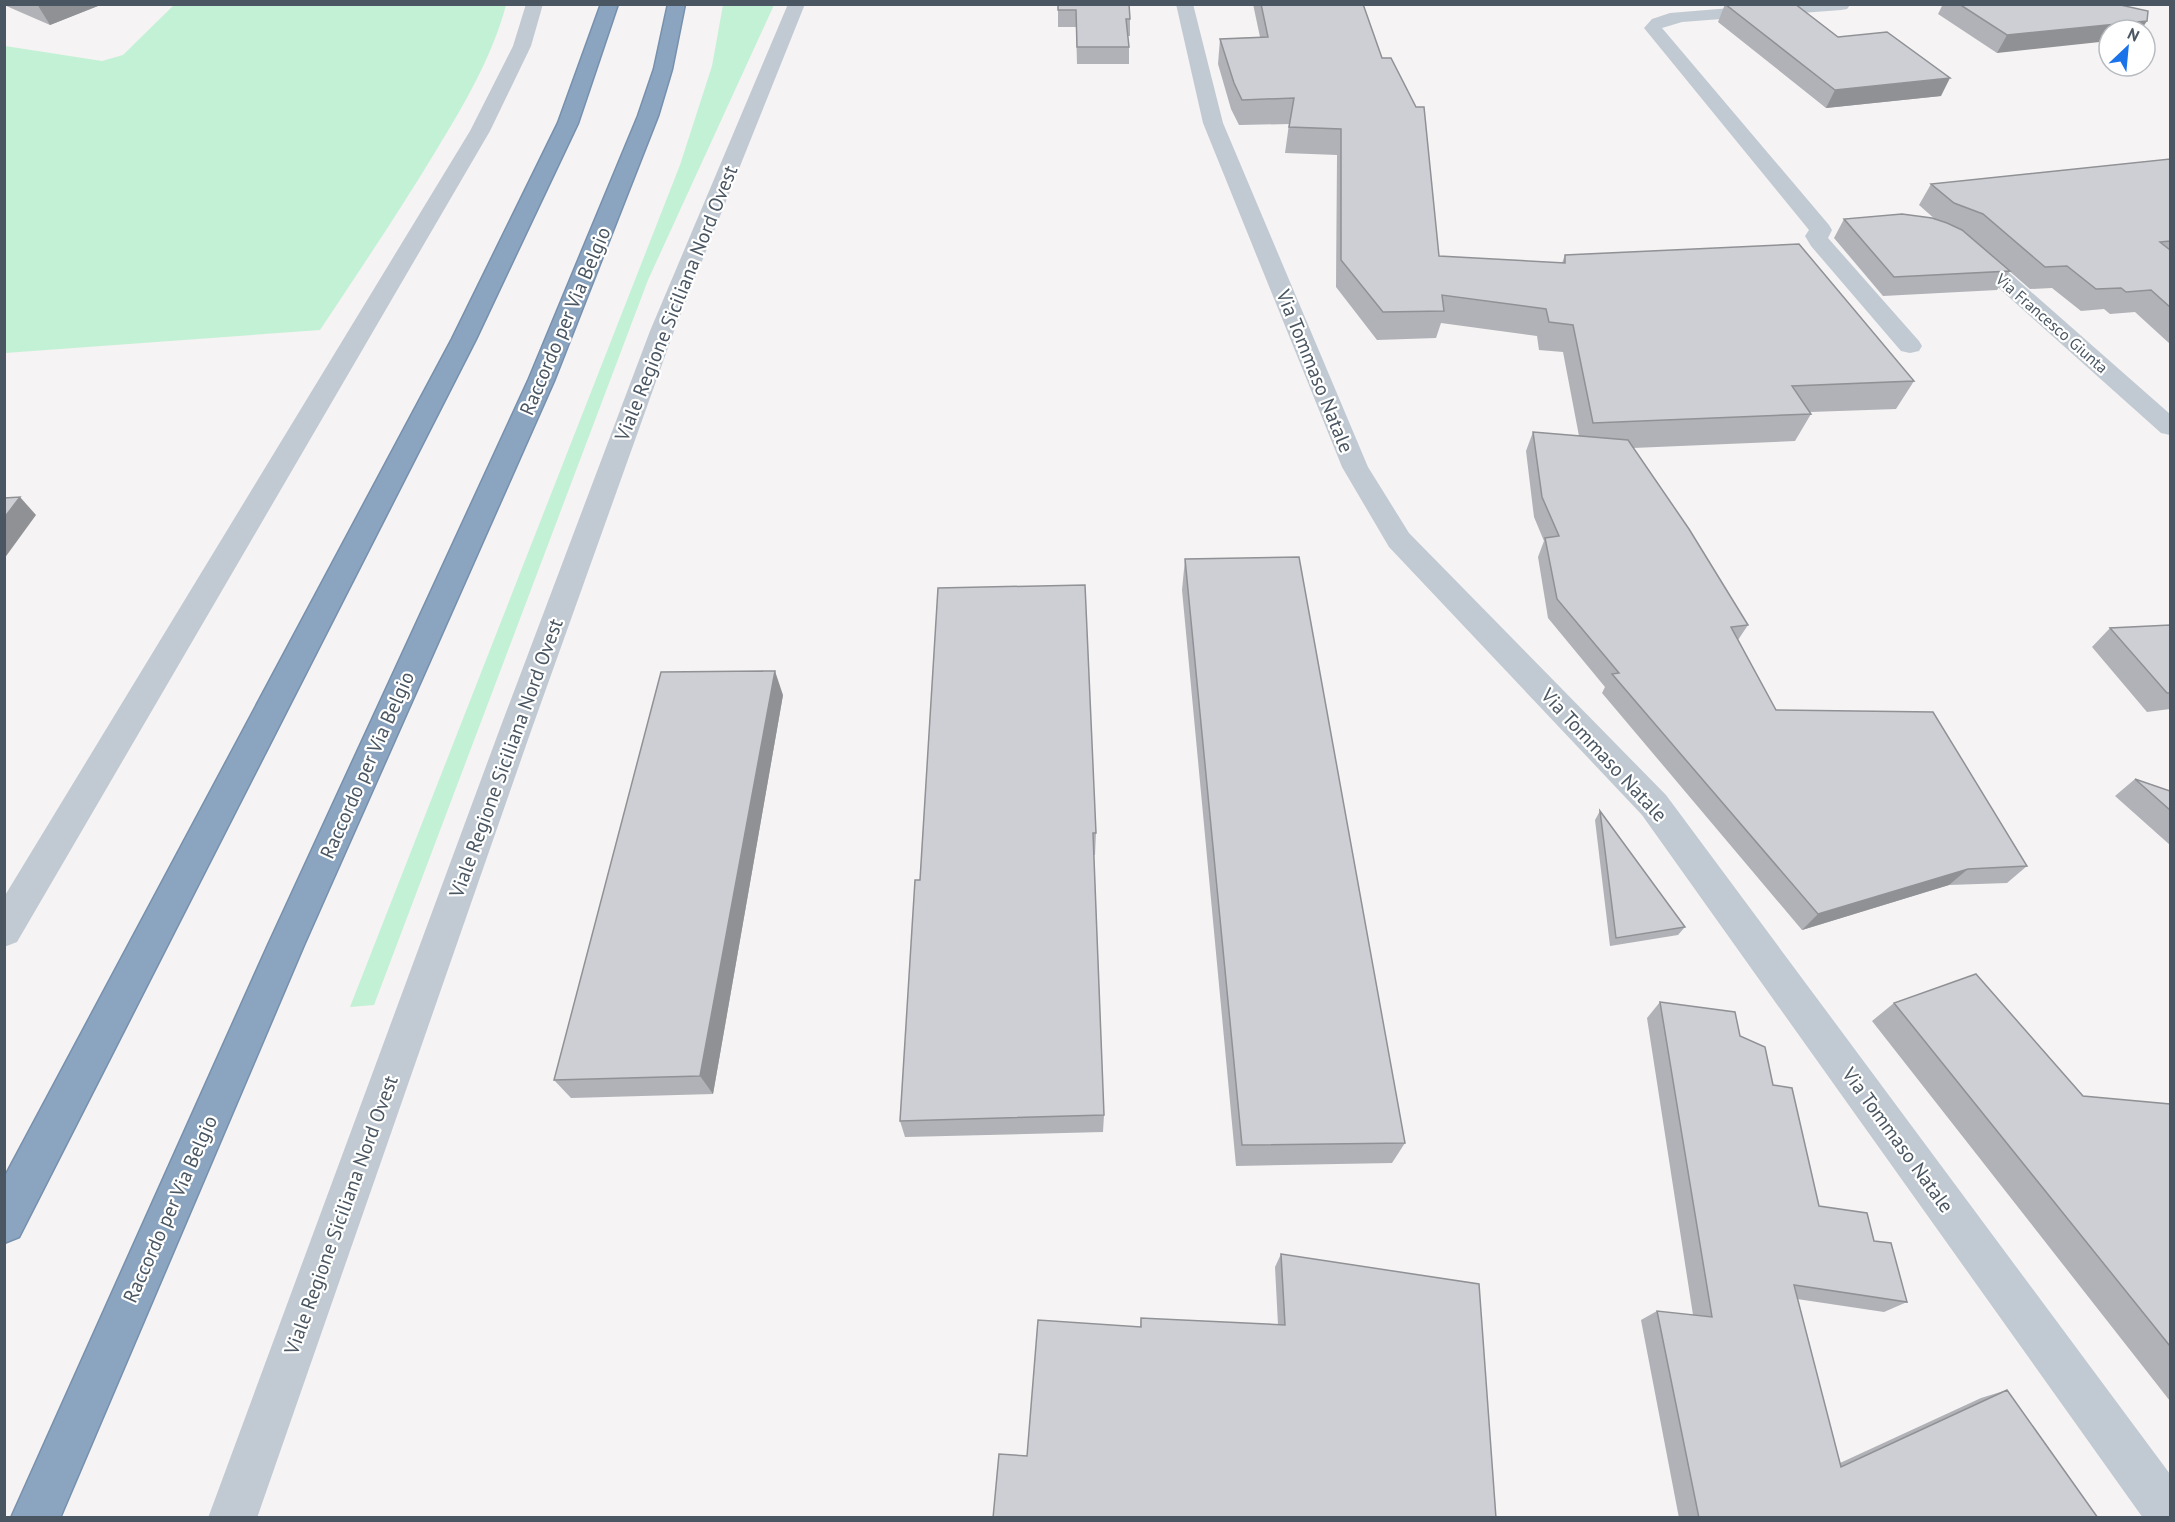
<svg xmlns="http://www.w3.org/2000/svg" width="2175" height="1522" font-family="'PT Sans',sans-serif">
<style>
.green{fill:#c3f1d5}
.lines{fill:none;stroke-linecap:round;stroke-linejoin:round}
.highway-casing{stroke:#7690ad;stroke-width:3}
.minor{fill:#c1cad2;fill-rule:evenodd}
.highway{fill:#8ba5c1;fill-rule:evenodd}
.wall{fill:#b0b2b7}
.shaded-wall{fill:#909195}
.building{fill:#cdcfd5;stroke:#909195;stroke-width:1.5}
.labels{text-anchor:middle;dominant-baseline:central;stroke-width:4.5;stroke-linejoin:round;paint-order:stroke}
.far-street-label{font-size:16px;fill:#4a5661;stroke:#fff}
.street-label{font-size:20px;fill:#4a5661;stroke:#fff}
</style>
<rect width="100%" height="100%" fill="#f5f3f3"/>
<path class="green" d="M 175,4 L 506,5 C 492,57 465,103 437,149 C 400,210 360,270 320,330 L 5,353 L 5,46 L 102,61 L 123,55 Z
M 723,5 L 774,5 L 648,280 L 374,1005 L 350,1007 L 680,165 L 712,66 Z"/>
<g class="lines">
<defs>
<path id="highway" d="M 601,4 L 618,4 L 578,123 L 476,339 L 19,1237 L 4,1243 L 4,1178 L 452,339 L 558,123 Z
M 668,4 L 685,4 L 672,69 L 658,116 L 554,381 L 304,945 L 60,1518 L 11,1518 L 268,945 L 528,381 L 638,116 L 654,69 Z"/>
</defs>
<use href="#highway" class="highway-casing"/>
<path class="minor" d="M 526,4 L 543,4 L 531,46 L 490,131 L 17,942 L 4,947 L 4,897 L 470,131 L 513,46 Z
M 788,4 L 805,4 L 674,331 L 531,731 L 257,1518 L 208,1518 L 499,731 L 650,331 Z
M 1176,4 L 1193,4 L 1223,123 L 1368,467 L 1409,533 L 1666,795 L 2170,1474 L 2170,1518 L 2143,1518 L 1642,815 L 1389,547 L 1342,467 L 1203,123 Z
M 1779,4 L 1850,5 L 1847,9 L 1841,10 L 1682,22 L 1662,28 L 1829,225 L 1832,230 L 1828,238 L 1919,341 L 1922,346 L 1919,351 L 1910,353 L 1901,351 L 1811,246 L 1805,236 L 1809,230 L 1644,28 L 1652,19 L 1670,13 Z
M 1971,244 L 1979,246 L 2170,414 L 2170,435 L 2161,433 L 1963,256 L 1960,251 L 1963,246 Z"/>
<use href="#highway" class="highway"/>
</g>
<path class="wall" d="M 4,4 L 103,4 L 50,25 L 4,5 Z
M 848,4 L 914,4 L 914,5 L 848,6 Z
M 1058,4 L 1130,19 L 1130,36 L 1128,36 L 1129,47 L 1129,64 L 1077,64 L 1076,27 L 1058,27 Z
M 1253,4 L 1363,4 L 1439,256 L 1562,263 L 1565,255 L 1914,381 L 1896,409 L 1810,412 L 1811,414 L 1795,441 L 1633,448 L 1748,625 L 1738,640 L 1776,710 L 2027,866 L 2007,883 L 1949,885 L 1802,930 L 1602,693 L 1605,687 L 1548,618 L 1538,557 L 1544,541 L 1534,517 L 1526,451 L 1533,432 L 1579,436 L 1563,352 L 1539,350 L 1537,336 L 1441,323 L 1436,338 L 1377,340 L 1336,287 L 1337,155 L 1285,153 L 1289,124 L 1239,125 L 1231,109 L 1218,64 L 1220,39 L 1260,37 Z
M 1725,4 L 1838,37 L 1941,96 L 1826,108 L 1718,22 Z
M 1943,4 L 2116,4 L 1997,53 L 1938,14 Z
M 2170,159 L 2170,344 L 2135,312 L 2110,314 L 2104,309 L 2081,311 L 2052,288 L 2030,289 L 1968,235 L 2010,271 L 1997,290 L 1883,296 L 1834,238 L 1844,219 L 1936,220 L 1919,205 L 1931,184 Z
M 1185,559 L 1405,1143 L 1392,1163 L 1236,1166 L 1182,590 Z
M 938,588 L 1096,833 L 1095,855 L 1094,855 L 1104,1115 L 1103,1132 L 905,1137 L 900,1121 L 920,880 Z
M 2170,625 L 2170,709 L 2147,712 L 2092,647 L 2110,628 Z
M 783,695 L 713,1094 L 571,1098 L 554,1080 Z
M 2135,779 L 2170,791 L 2170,845 L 2115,796 Z
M 1600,811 L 1685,927 L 1678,935 L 1610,946 L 1595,820 Z
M 1660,1002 L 1740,1036 L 1773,1085 L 1819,1206 L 1874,1241 L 1907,1302 L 1884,1312 L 1797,1299 L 1840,1463 L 1981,1398 L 2007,1390 L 2098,1518 L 1679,1518 L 1641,1320 L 1657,1311 L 1693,1315 L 1647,1018 Z
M 1894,1003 L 2083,1096 L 2170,1104 L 2170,1401 L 1872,1021 Z
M 1281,1254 L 1479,1284 L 1027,1456 L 1140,1327 L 1141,1318 L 1278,1325 L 1275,1267 Z"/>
<path class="shaded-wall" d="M 37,4 L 103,4 L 50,25 Z
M 2147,21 L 2141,30 L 2109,30 L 2109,41 L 1997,53 L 2007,35 Z
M 1950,78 L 1941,96 L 1826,108 L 1835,90 Z
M 20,497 L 36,515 L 4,559 L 4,518 Z
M 775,671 L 783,695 L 713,1094 L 700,1076 Z
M 1968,869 L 1949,885 L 1802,930 L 1818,914 Z"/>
<path class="building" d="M 1058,4 L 1129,4 L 1130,19 L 1126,19 L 1129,47 L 1077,47 L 1076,10 L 1058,10 Z
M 1261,4 L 1363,4 L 1382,58 L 1391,58 L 1416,107 L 1424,107 L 1439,256 L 1565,263 L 1565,255 L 1799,244 L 1914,381 L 1792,386 L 1811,414 L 1593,423 L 1573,325 L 1549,322 L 1546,309 L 1442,295 L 1444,311 L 1383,312 L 1341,260 L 1341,129 L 1289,127 L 1294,98 L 1242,100 L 1234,83 L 1220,39 L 1268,37 Z
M 1725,4 L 1795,4 L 1838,37 L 1887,32 L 1950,78 L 1835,90 Z
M 1959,4 L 2116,4 L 2148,11 L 2147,21 L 2007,35 Z
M 2170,159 L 2170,241 L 2160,242 L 2170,250 L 2170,307 L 2151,290 L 2126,292 L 2121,288 L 2096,289 L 2067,266 L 2045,267 L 1983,214 L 1954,203 L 1931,184 Z
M 1902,214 L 1932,218 L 1947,223 L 1962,230 L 2010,271 L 1894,277 L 1844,219 Z
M 1533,432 L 1628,440 L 1689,529 L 1748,625 L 1731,627 L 1776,710 L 1933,712 L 2027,866 L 1968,869 L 1818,914 L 1612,674 L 1619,673 L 1557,599 L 1545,538 L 1559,536 L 1542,497 Z
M 20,497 L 4,518 L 4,498 Z
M 1299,557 L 1405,1143 L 1242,1145 L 1185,559 Z
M 1085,585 L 1096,833 L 1093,833 L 1104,1115 L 900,1121 L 915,880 L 920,880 L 938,588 Z
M 2170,625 L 2170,693 L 2167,693 L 2110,628 Z
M 775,671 L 700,1076 L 554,1080 L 661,672 Z
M 2135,779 L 2170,791 L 2170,810 Z
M 1600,811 L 1685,927 L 1616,938 Z
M 1976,974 L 2083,1096 L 2170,1104 L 2170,1346 L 1894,1003 Z
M 1660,1002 L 1735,1012 L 1740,1036 L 1765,1047 L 1773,1085 L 1792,1088 L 1819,1206 L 1867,1213 L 1874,1241 L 1891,1243 L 1907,1302 L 1794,1285 L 1841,1467 L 2007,1390 L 2098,1518 L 1699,1518 L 1657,1311 L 1712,1317 Z
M 1281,1254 L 1479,1284 L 1496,1518 L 993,1518 L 999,1454 L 1027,1456 L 1038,1320 L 1141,1327 L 1141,1318 L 1285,1325 Z"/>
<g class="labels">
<g class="far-street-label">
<text transform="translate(2052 323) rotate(41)">Via Francesco Giunta</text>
</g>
<g class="street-label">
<text transform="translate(676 303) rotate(-68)">Viale Regione Siciliana Nord Ovest</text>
<text transform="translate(565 321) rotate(-67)">Raccordo per Via Belgio</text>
<text transform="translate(1315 371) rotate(68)">Via Tommaso Natale</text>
<text transform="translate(1604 755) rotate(47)">Via Tommaso Natale</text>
<text transform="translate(506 758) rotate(-70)">Viale Regione Siciliana Nord Ovest</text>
<text transform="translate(367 765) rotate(-66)">Raccordo per Via Belgio</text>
<text transform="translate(1898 1140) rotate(54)">Via Tommaso Natale</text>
<text transform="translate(170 1209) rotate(-66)">Raccordo per Via Belgio</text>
<text transform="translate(341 1215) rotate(-70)">Viale Regione Siciliana Nord Ovest</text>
</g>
</g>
<rect width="2175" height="1522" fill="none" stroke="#4a5661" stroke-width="12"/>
<g transform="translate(2127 48) rotate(26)"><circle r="28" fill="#ffffff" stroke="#b7bbc0" stroke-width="1.5"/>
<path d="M0-4.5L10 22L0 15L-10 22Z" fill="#1a73e8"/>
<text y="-9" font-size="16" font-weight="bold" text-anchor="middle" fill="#4a5661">N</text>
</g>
</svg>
